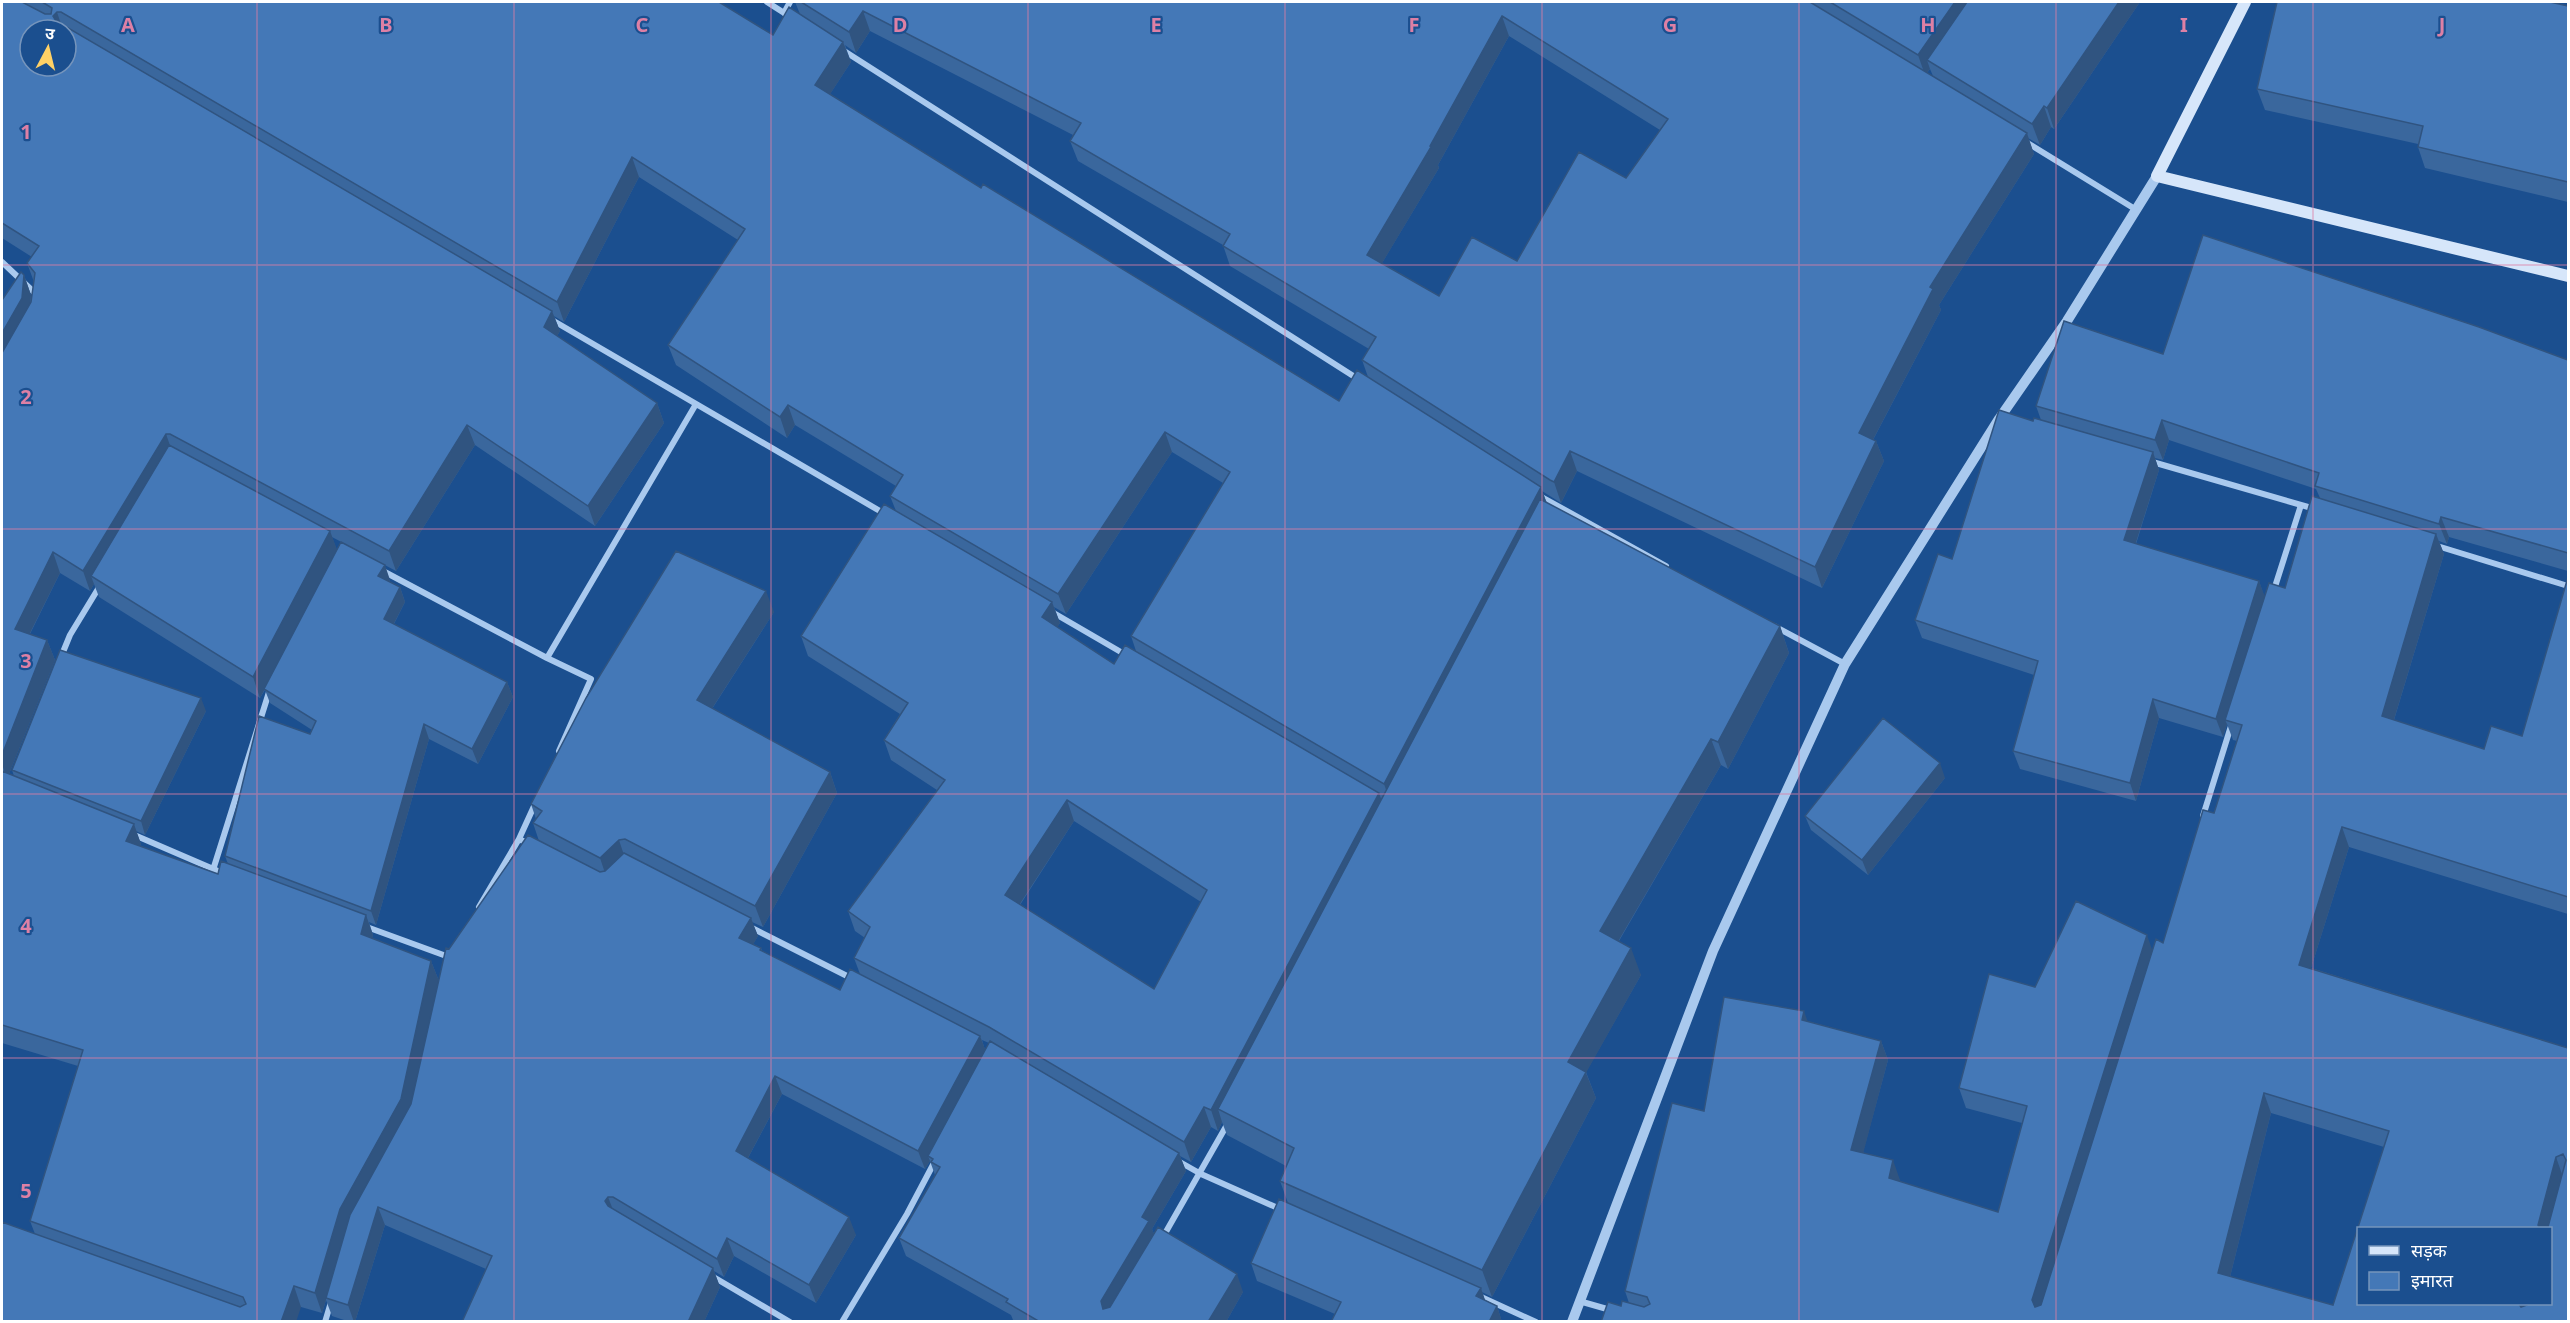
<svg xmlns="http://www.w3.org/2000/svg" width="2570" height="1323" font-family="'Noto Sans','Noto Sans Devanagari',sans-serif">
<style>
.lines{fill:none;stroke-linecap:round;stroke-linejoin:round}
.minor{stroke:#a9c9ee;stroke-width:6}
.tertiary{stroke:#a9c9ee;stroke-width:10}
.secondary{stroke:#d6e6fa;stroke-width:12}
.wall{fill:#3a679d;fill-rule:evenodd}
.shaded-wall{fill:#305480}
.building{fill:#4478b7;stroke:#305480;stroke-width:1.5;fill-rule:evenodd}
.grid{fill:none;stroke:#dd80a5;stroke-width:1.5;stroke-opacity:0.55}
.grid-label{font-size:20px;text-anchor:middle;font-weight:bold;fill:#dd80a5;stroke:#1b4f8f;stroke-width:4.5;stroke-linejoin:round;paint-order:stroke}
</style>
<rect width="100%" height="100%" fill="#1b4f8f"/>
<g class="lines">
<path class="minor" d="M 767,2 L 792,18
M 784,13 L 790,2
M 841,49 L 1358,379
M 2026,142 L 2135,209
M 2,262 L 37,295
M 552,320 L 885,514
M 2149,461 L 2315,509
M 1538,495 L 1666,566
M 2434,545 L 2568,586
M 381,570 L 547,658 L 696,404
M 2273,593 L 2301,505
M 1052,612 L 1126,655
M 1774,626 L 1845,664
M 61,657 L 70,635 L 101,584
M 547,658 L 591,679 L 559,751
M 2203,816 L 2231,726
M 132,834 L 225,874
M 519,839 L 535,804
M 213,870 L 270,689
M 479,907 L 519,839 L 529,844
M 364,926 L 449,957
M 750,927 L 853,979
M 1178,1161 L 1201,1174 L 1280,1209
M 1163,1237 L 1228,1123
M 710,1275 L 790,1322
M 1479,1296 L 1536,1322
M 1579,1301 L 1614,1311
M 325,1322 L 331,1302
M 842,1322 L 907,1214 L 935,1161"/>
<path class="tertiary" d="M 1572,1322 L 1713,951 L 1845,664 L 1999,419 L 2067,321 L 2157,176"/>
<path class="secondary" d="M 2245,2 L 2157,176 L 2568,276"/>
</g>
<path class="wall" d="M 2,2 L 719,2 L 773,35 L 800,14 L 795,2 L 2140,2 L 2054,129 L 2051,127 L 2040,145 L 2028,138 L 2034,154 L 1939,305 L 1941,310 L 1873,440 L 1876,441 L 1884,461 L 1822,588 L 1577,471 L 1561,503 L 1542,491 L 1547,503 L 1780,626 L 1789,653 L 1728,769 L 1721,765 L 1619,941 L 1641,975 L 1586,1072 L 1596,1098 L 1492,1297 L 1482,1292 L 1485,1300 L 1497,1306 L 1502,1322 L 1332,1322 L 1335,1314 L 1257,1281 L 1251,1263 L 1288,1203 L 1280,1181 L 1286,1166 L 1227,1135 L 1222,1122 L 1218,1131 L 1211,1127 L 1191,1162 L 1180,1156 L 1186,1171 L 1152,1229 L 1154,1234 L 1243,1292 L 1226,1322 L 1016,1322 L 1013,1320 L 1011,1315 L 906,1256 L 899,1238 L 935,1175 L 930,1161 L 925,1169 L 782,1094 L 748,1158 L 856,1235 L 816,1303 L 734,1256 L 724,1277 L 714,1271 L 720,1287 L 704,1322 L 462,1322 L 486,1269 L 385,1225 L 355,1322 L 350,1322 L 332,1316 L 326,1300 L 322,1313 L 301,1307 L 2,1322 L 35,1234 L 30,1221 L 78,1066 L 2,1043 L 2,300 L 24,275 L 31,295 L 31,304 L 34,282 L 27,263 L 32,257 L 2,238 ZM 870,31 L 1073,135 L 1070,141 L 1078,161 L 1223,245 L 1230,266 L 1369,349 L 1362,360 L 1368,377 L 1339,401 L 981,188 L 830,94 L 851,62 L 845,45 L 856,53 ZM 1509,36 L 1660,130 L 1626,178 L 1517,261 L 1439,296 L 1382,263 L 1439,168 L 1438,165 ZM 1930,69 L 1933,76 L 1927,73 ZM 639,177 L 738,240 L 668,345 L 676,365 L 787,438 L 795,425 L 896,486 L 890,496 L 896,511 L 801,636 L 808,656 L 900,714 L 884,740 L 891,760 L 937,790 L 848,911 L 855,931 L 865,938 L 854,958 L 860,974 L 840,990 L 762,951 L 761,948 L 753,944 L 758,936 L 752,922 L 763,927 L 837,793 L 830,772 L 712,709 L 774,612 L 531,804 L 536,819 L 533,823 L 539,841 L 449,949 L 439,981 L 431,961 L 372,938 L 373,935 L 369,922 L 376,925 L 429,739 L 478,764 L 513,697 L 507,682 L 394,624 L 405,602 L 400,587 L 389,582 L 390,580 L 337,551 L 332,537 L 396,571 L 475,445 L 595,526 L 664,423 L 657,403 L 557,336 L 560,331 L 554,316 L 564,322 ZM 1172,452 L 1223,483 L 1131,636 L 1136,651 L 1114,664 L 1057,627 L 1060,623 L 1054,607 L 1066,614 ZM 60,573 L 90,591 L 94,584 L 99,597 L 260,698 L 265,690 L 270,703 L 312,730 L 225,856 L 228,864 L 218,874 L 140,846 L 141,844 L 136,831 L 145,835 L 206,711 L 12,770 L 14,776 L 9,774 L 55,660 L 47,640 L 30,634 ZM 1074,821 L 1201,902 L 1154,989 L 1020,905 ZM 982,1040 L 989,1043 L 985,1050 Z
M 2568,6 L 2568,202 L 2425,168 L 2418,147 L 2418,144 L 2265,110 L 2257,89 Z
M 2163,354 L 2568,360 L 2568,571 L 2449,537 L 2447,544 L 2439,541 L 2444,554 L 2394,720 L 2484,749 L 2522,736 L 2568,577 L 2568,914 L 2349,847 L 2311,968 L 2568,1048 L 2568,1322 L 1601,1322 L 1621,1306 L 1629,1303 L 1625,1291 L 1704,1111 L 1807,1021 L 1881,1041 L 1888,1060 L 1863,1152 L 1900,1180 L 1900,1182 L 1998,1212 L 2022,1123 L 1966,1108 L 1959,1088 L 2035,987 L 2153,951 L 2163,943 L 2214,813 L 2237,741 L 2233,740 L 2227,724 L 2223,737 L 2159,718 L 2136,801 L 2020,769 L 2013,751 L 2034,675 L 1922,638 L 1915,620 L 1952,559 L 2033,421 L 2041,420 L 2036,406 ZM 2169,440 L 2316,489 L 2320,498 L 2285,588 L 2264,596 L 2259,581 L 2136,544 L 2159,470 L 2155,458 L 2163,460 ZM 2271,1113 L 2384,1147 L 2333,1305 L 2230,1277 ZM 2550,1228 L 2550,1304 L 2358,1304 Z
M 1945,778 L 1868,875 L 1811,830 L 1805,816 Z"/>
<path class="shaded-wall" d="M 1955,2 L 1976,2 L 1927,60 L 1930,69 L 1925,75 L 1918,55 Z
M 2119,2 L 2140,2 L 2054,129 L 2047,108 Z
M 863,11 L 870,31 L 856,53 L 849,32 Z
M 57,12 L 63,30 L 58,30 L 53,16 Z
M 1502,16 L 1509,36 L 1438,165 L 1439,168 L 1375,275 L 1367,255 L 1430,146 Z
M 843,42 L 851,62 L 823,105 L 815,85 Z
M 2044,106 L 2051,127 L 2040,145 L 2032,124 Z
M 2027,133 L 2034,154 L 1939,305 L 1941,310 L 1866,453 L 1859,433 L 1930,287 Z
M 632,157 L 639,177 L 564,322 L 557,302 Z
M 24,275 L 31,295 L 29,318 L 2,365 L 2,333 Z
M 552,311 L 560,331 L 551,347 L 544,327 Z
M 657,403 L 664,423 L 595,526 L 588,506 Z
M 788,405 L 795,425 L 787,438 L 780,417 Z
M 2162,420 L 2169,440 L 2163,460 L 2155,440 Z
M 467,425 L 475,445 L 396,571 L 389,551 Z
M 1165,432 L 1172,452 L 1066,614 L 1058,594 Z
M 166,434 L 173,454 L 91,576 L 94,584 L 90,591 L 83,571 Z
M 1876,441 L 1884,461 L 1822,588 L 1815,567 Z
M 1570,451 L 1577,471 L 1561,503 L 1554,482 Z
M 2153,452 L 2159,470 L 2131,558 L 2124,540 Z
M 1541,487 L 1548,507 L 1391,804 L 1384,784 Z
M 2441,517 L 2449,537 L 2447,544 L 2439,524 Z
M 330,531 L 338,552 L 260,698 L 253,677 Z
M 2436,534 L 2444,554 L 2389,736 L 2382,716 Z
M 53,552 L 60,573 L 22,649 L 15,629 Z
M 385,565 L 390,580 L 384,591 L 378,576 Z
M 2259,581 L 2266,600 L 2225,720 L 2227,724 L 2223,737 L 2216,719 Z
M 400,587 L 405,602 L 389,633 L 384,619 Z
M 766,591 L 774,612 L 704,721 L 697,700 Z
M 1052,602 L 1060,623 L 1050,638 L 1042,617 Z
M 1780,626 L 1789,653 L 1728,769 L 1718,742 Z
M 47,640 L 55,660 L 7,779 L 2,764 L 2,755 Z
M 507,682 L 513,697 L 478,764 L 472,749 Z
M 201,698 L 206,711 L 145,835 L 141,821 Z
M 2153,699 L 2159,718 L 2136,801 L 2130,783 Z
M 424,724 L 429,739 L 376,925 L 371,911 Z
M 1711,739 L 1721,765 L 1609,957 L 1600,931 Z
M 1940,763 L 1945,778 L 1868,875 L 1862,860 Z
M 830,772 L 837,793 L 763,927 L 755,906 Z
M 1379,793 L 1386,813 L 1218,1109 L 1222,1122 L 1218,1131 L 1211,1110 Z
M 1067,800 L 1074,821 L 1012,916 L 1005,895 Z
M 134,824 L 141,844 L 133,861 L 126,841 Z
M 2342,827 L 2349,847 L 2306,984 L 2299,965 Z
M 619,840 L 626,861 L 607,879 L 600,858 Z
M 366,915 L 373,935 L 368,954 L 361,934 Z
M 751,918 L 758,936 L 746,957 L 739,938 Z
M 2147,935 L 2154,955 L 2039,1320 L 2032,1300 Z
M 1631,948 L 1641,975 L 1586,1073 L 1596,1098 L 1492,1297 L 1482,1270 L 1568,1062 Z
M 431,961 L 439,981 L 408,1119 L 326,1298 L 326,1300 L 322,1313 L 315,1293 L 340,1209 Z
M 1804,1011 L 1811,1031 L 1802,1020 Z
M 980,1036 L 987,1054 L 928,1156 L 930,1161 L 925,1169 L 918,1151 Z
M 1881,1041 L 1888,1060 L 1859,1169 L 1851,1150 Z
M 775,1076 L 782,1094 L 742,1169 L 736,1151 Z
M 2264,1093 L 2271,1113 L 2226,1293 L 2218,1273 Z
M 1204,1107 L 1211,1127 L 1191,1162 L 1184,1142 Z
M 1179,1153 L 1186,1171 L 1152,1229 L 1156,1239 L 1107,1319 L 1101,1301 L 1142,1217 Z
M 2556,1157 L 2563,1177 L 2549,1228 L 2539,1228 L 2538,1225 Z
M 1893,1160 L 1900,1180 L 1896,1198 L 1889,1178 Z
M 608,1197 L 615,1215 L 612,1219 L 605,1201 Z
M 378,1207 L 385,1225 L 355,1322 L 354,1322 L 348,1305 Z
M 849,1217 L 856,1235 L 816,1303 L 809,1285 Z
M 727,1238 L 734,1256 L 724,1277 L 717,1259 Z
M 713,1268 L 720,1287 L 704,1322 L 688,1322 Z
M 1237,1274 L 1243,1292 L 1226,1322 L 1208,1322 Z
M 294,1286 L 301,1307 L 296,1322 L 281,1322 Z
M 1481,1288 L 1487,1306 L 1476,1296 Z
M 2519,1304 L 2530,1304 L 2525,1321 Z
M 1497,1306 L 1502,1322 L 1489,1322 Z"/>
<path class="building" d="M 2,2 L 22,2 L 45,14 L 51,14 L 52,8 L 42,2 L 719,2 L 773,35 L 789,7 L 843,42 L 815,85 L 981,188 L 983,184 L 1339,401 L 1357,370 L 1541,487 L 1384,784 L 1131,636 L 1230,472 L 1165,432 L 1058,594 L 890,496 L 903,475 L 788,405 L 780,417 L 668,345 L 745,229 L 632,157 L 557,302 L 61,12 L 57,12 L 53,16 L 56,21 L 552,311 L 544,327 L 657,403 L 588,506 L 467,425 L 389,551 L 170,434 L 166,434 L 83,571 L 53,552 L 15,629 L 47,640 L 2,755 L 2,353 L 31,302 L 35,273 L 27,263 L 39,246 L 2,223 ZM 30,30 L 66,30 L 66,66 L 30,66 Z
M 801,2 L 1810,2 L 2027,133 L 1930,287 L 1933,289 L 1859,433 L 1876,441 L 1815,567 L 1570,451 L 1554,482 L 1550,480 L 1362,360 L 1376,337 L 1223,246 L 1230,234 L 1070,141 L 1081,123 L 863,11 L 849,32 ZM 1502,16 L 1668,119 L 1626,178 L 1579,152 L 1517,261 L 1472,237 L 1439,296 L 1367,255 L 1431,147 L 1430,146 Z
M 1830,2 L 1955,2 L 1918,55 Z
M 1967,2 L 2119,2 L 2047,108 L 2044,106 L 2032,124 L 1927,60 Z
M 2277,2 L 2550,2 L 2568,6 L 2568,182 L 2418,147 L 2423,126 L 2257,89 Z
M 2203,235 L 2479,327 L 2568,360 L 2568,553 L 2441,517 L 2439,524 L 2315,486 L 2319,473 L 2162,420 L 2155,440 L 2036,406 L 2064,321 L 2163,354 Z
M 21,272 L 24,275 L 22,298 L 2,333 L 2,300 Z
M 1999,410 L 2033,421 L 2034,418 L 2153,452 L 2124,540 L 2259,581 L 2216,719 L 2153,699 L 2130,783 L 2013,751 L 2038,661 L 1915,620 L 1938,554 L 1952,559 Z
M 169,445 L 330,531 L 253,677 L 91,576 Z
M 2312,496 L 2436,534 L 2382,716 L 2484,749 L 2491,726 L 2522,736 L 2568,577 L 2568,897 L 2342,827 L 2299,965 L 2568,1048 L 2568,1322 L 1601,1322 L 1608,1302 L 1621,1306 L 1622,1301 L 1644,1307 L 1650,1304 L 1647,1297 L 1625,1291 L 1672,1103 L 1704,1111 L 1724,997 L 1804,1011 L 1802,1020 L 1881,1041 L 1851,1150 L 1893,1160 L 1889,1178 L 1998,1212 L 2027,1106 L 1959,1088 L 1989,974 L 2035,987 L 2076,901 L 2147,935 L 2032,1300 L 2035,1307 L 2041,1305 L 2156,939 L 2163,943 L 2203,810 L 2214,813 L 2242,725 L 2225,720 L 2269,583 L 2285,588 ZM 2264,1093 L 2389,1131 L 2333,1305 L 2218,1273 ZM 2563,1154 L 2566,1160 L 2548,1227 L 2546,1228 L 2550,1228 L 2550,1304 L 2527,1304 L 2527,1305 L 2521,1307 L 2519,1304 L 2358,1304 L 2358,1228 L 2540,1228 L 2538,1225 L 2556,1157 Z
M 1540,499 L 1780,626 L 1718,742 L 1711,739 L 1600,931 L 1631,948 L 1568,1062 L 1586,1072 L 1482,1270 L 1280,1181 L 1294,1148 L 1218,1109 Z
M 884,504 L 1052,602 L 1042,617 L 1114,664 L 1125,645 L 1379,793 L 1211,1110 L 1204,1107 L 1184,1142 L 989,1027 L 854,958 L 870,927 L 848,911 L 945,780 L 884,740 L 908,703 L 801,636 ZM 1067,800 L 1207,890 L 1154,989 L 1005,895 Z
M 341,542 L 385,565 L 378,576 L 400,587 L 384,619 L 507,682 L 472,749 L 424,724 L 371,911 L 225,856 L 259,716 L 310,734 L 316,721 L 264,689 Z
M 676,551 L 766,591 L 697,700 L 830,772 L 755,906 L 625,839 L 619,840 L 600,858 L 533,823 L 542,811 L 531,804 L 586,698 Z
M 60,650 L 201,698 L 141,821 L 12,770 Z
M 1883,718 L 1940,763 L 1862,860 L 1805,816 Z
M 2,771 L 134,824 L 126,841 L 218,874 L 221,861 L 366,915 L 361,934 L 431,961 L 401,1099 L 340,1209 L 315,1293 L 294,1286 L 281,1322 L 2,1322 L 2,1222 L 240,1307 L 246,1304 L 243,1297 L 30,1221 L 83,1050 L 2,1025 Z
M 528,835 L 600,872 L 605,871 L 624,853 L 751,918 L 739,938 L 761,948 L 760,950 L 840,990 L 850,969 L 980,1036 L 918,1151 L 775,1076 L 736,1151 L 849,1217 L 809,1285 L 727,1238 L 717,1259 L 613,1197 L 608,1197 L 605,1201 L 608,1206 L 713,1268 L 688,1322 L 462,1322 L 492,1256 L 378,1207 L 348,1305 L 326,1298 L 350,1215 L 411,1104 L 446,948 L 449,949 Z
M 990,1041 L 1179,1153 L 1142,1217 L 1149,1221 L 1101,1301 L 1103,1309 L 1110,1307 L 1158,1227 L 1237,1274 L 1208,1322 L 1040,1322 L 1006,1302 L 1008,1299 L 899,1238 L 940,1167 L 931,1162 L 933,1159 L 928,1156 Z
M 1279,1199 L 1481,1288 L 1476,1296 L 1497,1306 L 1489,1322 L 1331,1322 L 1341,1302 L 1251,1263 Z"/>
<path class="grid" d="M 257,2 L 257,1322M 514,2 L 514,1322M 771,2 L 771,1322M 1028,2 L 1028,1322M 1285,2 L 1285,1322M 1542,2 L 1542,1322M 1799,2 L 1799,1322M 2056,2 L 2056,1322M 2313,2 L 2313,1322M 2,265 L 2568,265M 2,529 L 2568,529M 2,794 L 2568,794M 2,1058 L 2568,1058"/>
<g class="grid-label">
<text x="128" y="32">A</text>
<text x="386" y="32">B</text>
<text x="642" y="32">C</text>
<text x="900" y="32">D</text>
<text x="1156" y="32">E</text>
<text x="1414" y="32">F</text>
<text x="1670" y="32">G</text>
<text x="1928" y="32">H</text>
<text x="2184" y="32">I</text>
<text x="2442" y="32">J</text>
<text x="26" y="139">1</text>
<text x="26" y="404">2</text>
<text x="26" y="668">3</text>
<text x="26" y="933">4</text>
<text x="26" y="1198">5</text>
</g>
<rect width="2570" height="1323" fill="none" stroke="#ffffff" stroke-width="6"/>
<rect x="2357" y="1227" width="195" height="78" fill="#1b4f8f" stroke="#7695bc" stroke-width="1.5"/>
<rect x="2369" y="1246" width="30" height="9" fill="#d6e6fa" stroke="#7695bc" stroke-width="1.5"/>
<text x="2411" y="1257" font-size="18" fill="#ffffff">सड़क</text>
<rect x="2369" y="1272" width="30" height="18" fill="#4478b7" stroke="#7695bc" stroke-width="1.5"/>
<text x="2411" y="1287" font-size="18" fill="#ffffff">इमारत</text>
<g transform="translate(48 48) rotate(7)"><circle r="28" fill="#1b4f8f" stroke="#7695bc" stroke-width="1.5"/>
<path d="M0-4.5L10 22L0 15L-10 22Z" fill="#ffd166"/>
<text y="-9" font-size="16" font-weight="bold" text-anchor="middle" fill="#ffffff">उ</text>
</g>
</svg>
